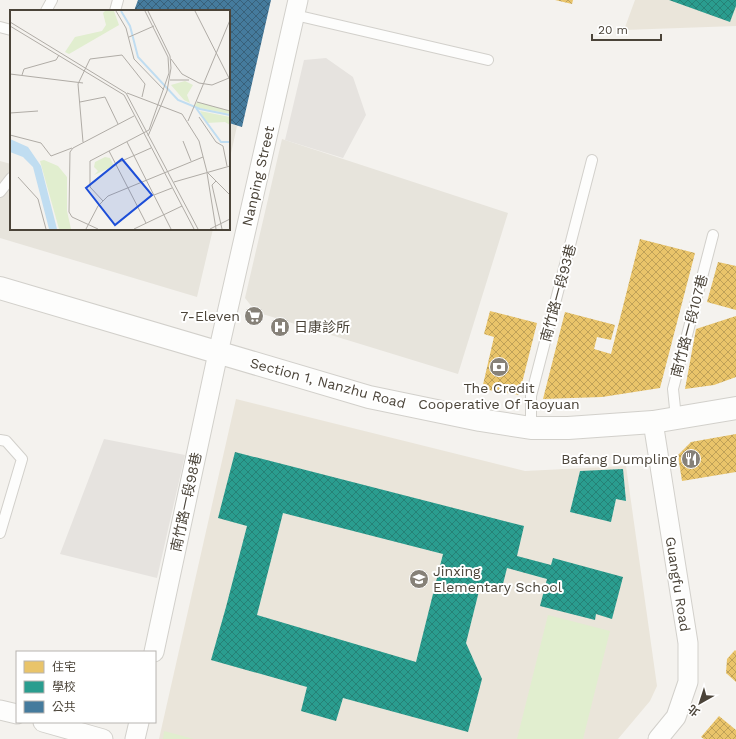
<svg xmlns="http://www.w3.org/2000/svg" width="736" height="739" font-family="'Work Sans','Noto Sans TC',sans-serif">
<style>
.residential{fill:#e7e4dc}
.education{fill:#eae5da}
.green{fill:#e1eecf}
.parking{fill:#e6e3df}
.homes{fill:url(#homes-cross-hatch)}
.schools{fill:url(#schools-cross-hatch);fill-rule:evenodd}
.public{fill:url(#public-cross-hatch)}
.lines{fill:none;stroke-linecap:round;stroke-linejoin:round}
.service-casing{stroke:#d2d0cb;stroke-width:12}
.minor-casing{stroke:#d2d0cb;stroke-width:21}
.tertiary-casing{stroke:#d2d0cb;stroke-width:24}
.service{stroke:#fdfdfc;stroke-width:10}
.minor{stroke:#fdfdfc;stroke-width:19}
.tertiary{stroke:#fdfdfc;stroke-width:22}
.labels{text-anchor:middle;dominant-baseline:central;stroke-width:4;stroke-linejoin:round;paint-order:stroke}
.street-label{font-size:14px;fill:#4b4439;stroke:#fff}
.poi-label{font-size:14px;fill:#4b4439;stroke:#fff;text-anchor:end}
.inset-river{fill:none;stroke:#c0ddf1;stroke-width:2}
.inset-road{fill:none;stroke:#b0aca6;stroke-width:1}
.view{fill:#1d4ed8;fill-opacity:0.15;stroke:#1d4ed8;stroke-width:2}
.inset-edge{fill:none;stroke:#4b4439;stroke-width:2}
</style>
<defs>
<pattern id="homes-cross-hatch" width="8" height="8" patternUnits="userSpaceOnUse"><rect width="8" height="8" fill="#e9c46a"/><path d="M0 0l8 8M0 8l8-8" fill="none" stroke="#bfa158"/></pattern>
<pattern id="schools-cross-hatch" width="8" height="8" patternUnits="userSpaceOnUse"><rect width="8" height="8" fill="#2a9d8f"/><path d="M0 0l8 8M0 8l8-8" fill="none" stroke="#268276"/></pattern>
<pattern id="public-cross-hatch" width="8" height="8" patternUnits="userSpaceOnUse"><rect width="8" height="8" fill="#457b9d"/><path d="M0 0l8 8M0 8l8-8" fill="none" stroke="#39617a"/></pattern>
</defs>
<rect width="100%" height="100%" fill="#f4f2ee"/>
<path class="residential" d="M 229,123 L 237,126 L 229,162 Z
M 282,139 L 508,213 L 458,374 L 256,312 L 245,298 Z
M 0,161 L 11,164 L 11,229 L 213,229 L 197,297 L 0,238 Z"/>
<path class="education" d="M 635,0 L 736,0 L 736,26 L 624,30 Z
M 236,399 L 525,471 L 626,466 L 657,686 L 650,701 L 618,739 L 159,739 Z"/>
<path class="green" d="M 548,615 L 610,631 L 583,739 L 517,739 Z
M 164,731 L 194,739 L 163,739 Z"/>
<path class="parking" d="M 326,58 L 353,77 L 366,115 L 343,158 L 285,140 L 304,60 Z
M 104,439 L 185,455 L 157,578 L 60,554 Z"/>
<path class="homes" d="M 555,0 L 573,0 L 572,4 Z
M 640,239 L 695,253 L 660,388 L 602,397 L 543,399 L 565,312 L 615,325 L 611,340 L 597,337 L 594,349 L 611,354 Z
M 718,262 L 736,266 L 736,310 L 707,302 Z
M 490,311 L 537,323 L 519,395 L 482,389 L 494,337 L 484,334 Z
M 736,316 L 736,377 L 714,385 L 685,389 L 696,329 Z
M 736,434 L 736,472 L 682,481 L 678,455 L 691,442 Z
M 735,650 L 736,651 L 736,682 L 726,673 L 727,659 Z
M 719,716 L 736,730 L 736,739 L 704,739 L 701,737 Z"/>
<path class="schools" d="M 669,0 L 736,0 L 736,6 L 730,22 Z
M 235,452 L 524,526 L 517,556 L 551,565 L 553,558 L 623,577 L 612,619 L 596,614 L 595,620 L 540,606 L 547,579 L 507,568 L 503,584 L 493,590 L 479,591 L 466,643 L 482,679 L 468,732 L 343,698 L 336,721 L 301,711 L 307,687 L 211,660 L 226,607 L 247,526 L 218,518 ZM 283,513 L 443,554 L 416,662 L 257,615 Z
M 623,469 L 626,501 L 616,499 L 611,522 L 570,512 L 580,471 Z"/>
<path class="public" d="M 138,0 L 271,0 L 242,127 L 229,123 L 229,11 L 134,11 Z"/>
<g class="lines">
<defs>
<path id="service" d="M 46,11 L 52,0
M 115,11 L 118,0
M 295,15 L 488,60
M 0,27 L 11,30
M 0,192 L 11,178
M 676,418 L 673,389 L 713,235
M 531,428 L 531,396 L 592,160
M 0,440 L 6,441 L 22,459 L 0,533"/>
<path id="minor" d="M 653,422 L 688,643 L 688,682 L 676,717 L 658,739
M 154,652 L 218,353 L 298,0
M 0,710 L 17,714
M 43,722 L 103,739
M 135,739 L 139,722"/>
<path id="tertiary" d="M 0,288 L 369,397 L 480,420 L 531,428 L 568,428 L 653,422 L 736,408"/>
</defs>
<use href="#service" class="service-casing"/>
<use href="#minor" class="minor-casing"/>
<use href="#tertiary" class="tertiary-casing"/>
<use href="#service" class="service"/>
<use href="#minor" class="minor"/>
<use href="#tertiary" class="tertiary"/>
</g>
<defs>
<symbol id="supermarket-disc" viewBox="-11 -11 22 22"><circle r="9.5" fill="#868178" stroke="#fff"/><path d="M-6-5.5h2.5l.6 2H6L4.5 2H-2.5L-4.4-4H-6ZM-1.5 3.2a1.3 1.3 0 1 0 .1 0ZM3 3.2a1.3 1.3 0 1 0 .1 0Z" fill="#fff"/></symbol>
<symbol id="hospital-disc" viewBox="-11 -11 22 22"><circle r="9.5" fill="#868178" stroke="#fff"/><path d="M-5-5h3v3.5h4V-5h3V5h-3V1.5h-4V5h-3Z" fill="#fff"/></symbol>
<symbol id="bank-disc" viewBox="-11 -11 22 22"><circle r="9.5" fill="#868178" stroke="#fff"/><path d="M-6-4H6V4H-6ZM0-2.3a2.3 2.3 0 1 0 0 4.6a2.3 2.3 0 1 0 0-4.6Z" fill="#fff"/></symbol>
<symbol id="restaurant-disc" viewBox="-11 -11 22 22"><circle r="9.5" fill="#868178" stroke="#fff"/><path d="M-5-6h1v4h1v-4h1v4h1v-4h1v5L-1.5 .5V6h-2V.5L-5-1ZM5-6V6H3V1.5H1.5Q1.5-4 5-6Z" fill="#fff"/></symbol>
<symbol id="school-disc" viewBox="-11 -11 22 22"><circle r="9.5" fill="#868178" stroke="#fff"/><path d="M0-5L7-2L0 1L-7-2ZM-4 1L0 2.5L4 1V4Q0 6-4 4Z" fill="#fff"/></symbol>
</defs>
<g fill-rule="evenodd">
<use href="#supermarket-disc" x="243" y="305" width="22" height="22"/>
<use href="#hospital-disc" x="269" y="316" width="22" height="22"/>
<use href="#bank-disc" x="488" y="356" width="22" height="22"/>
<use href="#restaurant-disc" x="680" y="448" width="22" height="22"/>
<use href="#school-disc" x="408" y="568" width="22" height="22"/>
</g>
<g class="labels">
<g class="street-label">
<text transform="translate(258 176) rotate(-77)">Nanping Street</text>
<text transform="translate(558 293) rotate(-75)">南竹路一段93巷</text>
<text transform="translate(689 326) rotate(-75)">南竹路一段107巷</text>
<text transform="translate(328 383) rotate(15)">Section 1, Nanzhu Road</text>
<text transform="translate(186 502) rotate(-78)">南竹路一段98巷</text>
<text transform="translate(678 584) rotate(81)">Guangfu Road</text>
</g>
<g class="poi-label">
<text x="240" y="316">7-Eleven</text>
<text x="294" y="327" text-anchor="start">日康診所</text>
<text x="499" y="388" text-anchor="middle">The Credit<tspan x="499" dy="16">Cooperative Of Taoyuan</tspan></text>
<text x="677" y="459">Bafang Dumpling</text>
<text x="433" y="571" text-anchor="start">Jinxing<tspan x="433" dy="16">Elementary School</tspan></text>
</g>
</g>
<g transform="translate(10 10)">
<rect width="220" height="220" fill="#f4f2ee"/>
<path d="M 95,1 L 104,1 L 109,15 L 59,44 L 55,42 L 65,27 L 92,21 L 96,15 L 93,3 ZM 175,71 L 183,75 L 177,85 L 180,93 L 174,90 L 161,75 ZM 187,92 L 220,101 L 220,104 L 184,97 ZM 190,101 L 220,107 L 220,115 L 215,112 L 196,113 ZM 95,147 L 100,148 L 104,156 L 84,165 L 88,161 L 84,157 L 85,152 ZM 34,150 L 48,156 L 57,167 L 57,201 L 61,219 L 49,219 L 30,151 Z" fill="#e1eecf"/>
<path d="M 0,129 L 18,137 L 31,156 L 47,219 L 39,219 L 23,157 L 13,147 L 0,142 Z" fill="#c0ddf1"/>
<path class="inset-river" d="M 111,1 L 120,16 L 128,47 L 168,90 L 190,99 L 220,105M 186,98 L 211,132 L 220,132"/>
<path class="inset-road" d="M 106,1 L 116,18 L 124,49 L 154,80M 138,1 L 160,46 L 161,58 L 157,81 L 138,126M 185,1 L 220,70M 0,12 L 116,83 L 188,219M 0,16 L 114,85 L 184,219M 119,27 L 144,16M 161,49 L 172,64 L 189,73 L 202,75 L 219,68M 0,64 L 73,73M 12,65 L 14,59 L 46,50 L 49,45M 160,70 L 179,70M 117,83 L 172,104 L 189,131 L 197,162 L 220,185M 70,92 L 95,87 L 108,114M 187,92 L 220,101M 0,103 L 28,101M 189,107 L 206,132 L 213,136 L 217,156M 178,111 L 220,10M 0,125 L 31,133 L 41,146 L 62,138M 173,131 L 181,151M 73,132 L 68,74 L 80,49 L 112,45 L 135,74 L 132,87M 117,132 L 161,219M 99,141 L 136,213M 105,154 L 141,138M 197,163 L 206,219M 8,167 L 28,189 L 36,219M 206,171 L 202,175 L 212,219M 164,172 L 220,156M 144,185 L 162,178M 93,191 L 80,177 L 80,151 L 139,120 L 159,63 L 158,47 L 135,1M 76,219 L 88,196 L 98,186 L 193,147M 88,219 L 62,207 L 59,202 L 60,142 L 63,138 L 124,106M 124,219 L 172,196M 200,219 L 220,209"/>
<path class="view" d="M 112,149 L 142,185 L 105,215 L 76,178 Z"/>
<rect width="220" height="220" class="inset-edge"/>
</g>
<rect x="16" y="651" width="140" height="72" fill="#ffffff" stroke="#b7b4b0"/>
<rect x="24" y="661" width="20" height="12" fill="#e9c46a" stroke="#b7b4b0"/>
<text x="52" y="671" font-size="12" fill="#4b4439">住宅</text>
<rect x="24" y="681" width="20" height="12" fill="#2a9d8f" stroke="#b7b4b0"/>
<text x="52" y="691" font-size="12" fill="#4b4439">學校</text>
<rect x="24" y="701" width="20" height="12" fill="#457b9d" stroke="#b7b4b0"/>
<text x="52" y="711" font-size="12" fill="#4b4439">公共</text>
<g transform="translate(700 703) rotate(219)" stroke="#ffffff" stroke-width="3" paint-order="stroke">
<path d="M0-3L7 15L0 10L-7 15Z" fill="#4b4439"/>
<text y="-6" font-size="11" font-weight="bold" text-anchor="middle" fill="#4b4439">北</text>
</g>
<path d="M592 34v6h69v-6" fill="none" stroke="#4b4439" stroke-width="2"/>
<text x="598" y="34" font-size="12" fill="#4b4439" stroke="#ffffff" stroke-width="3" paint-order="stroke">20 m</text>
</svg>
